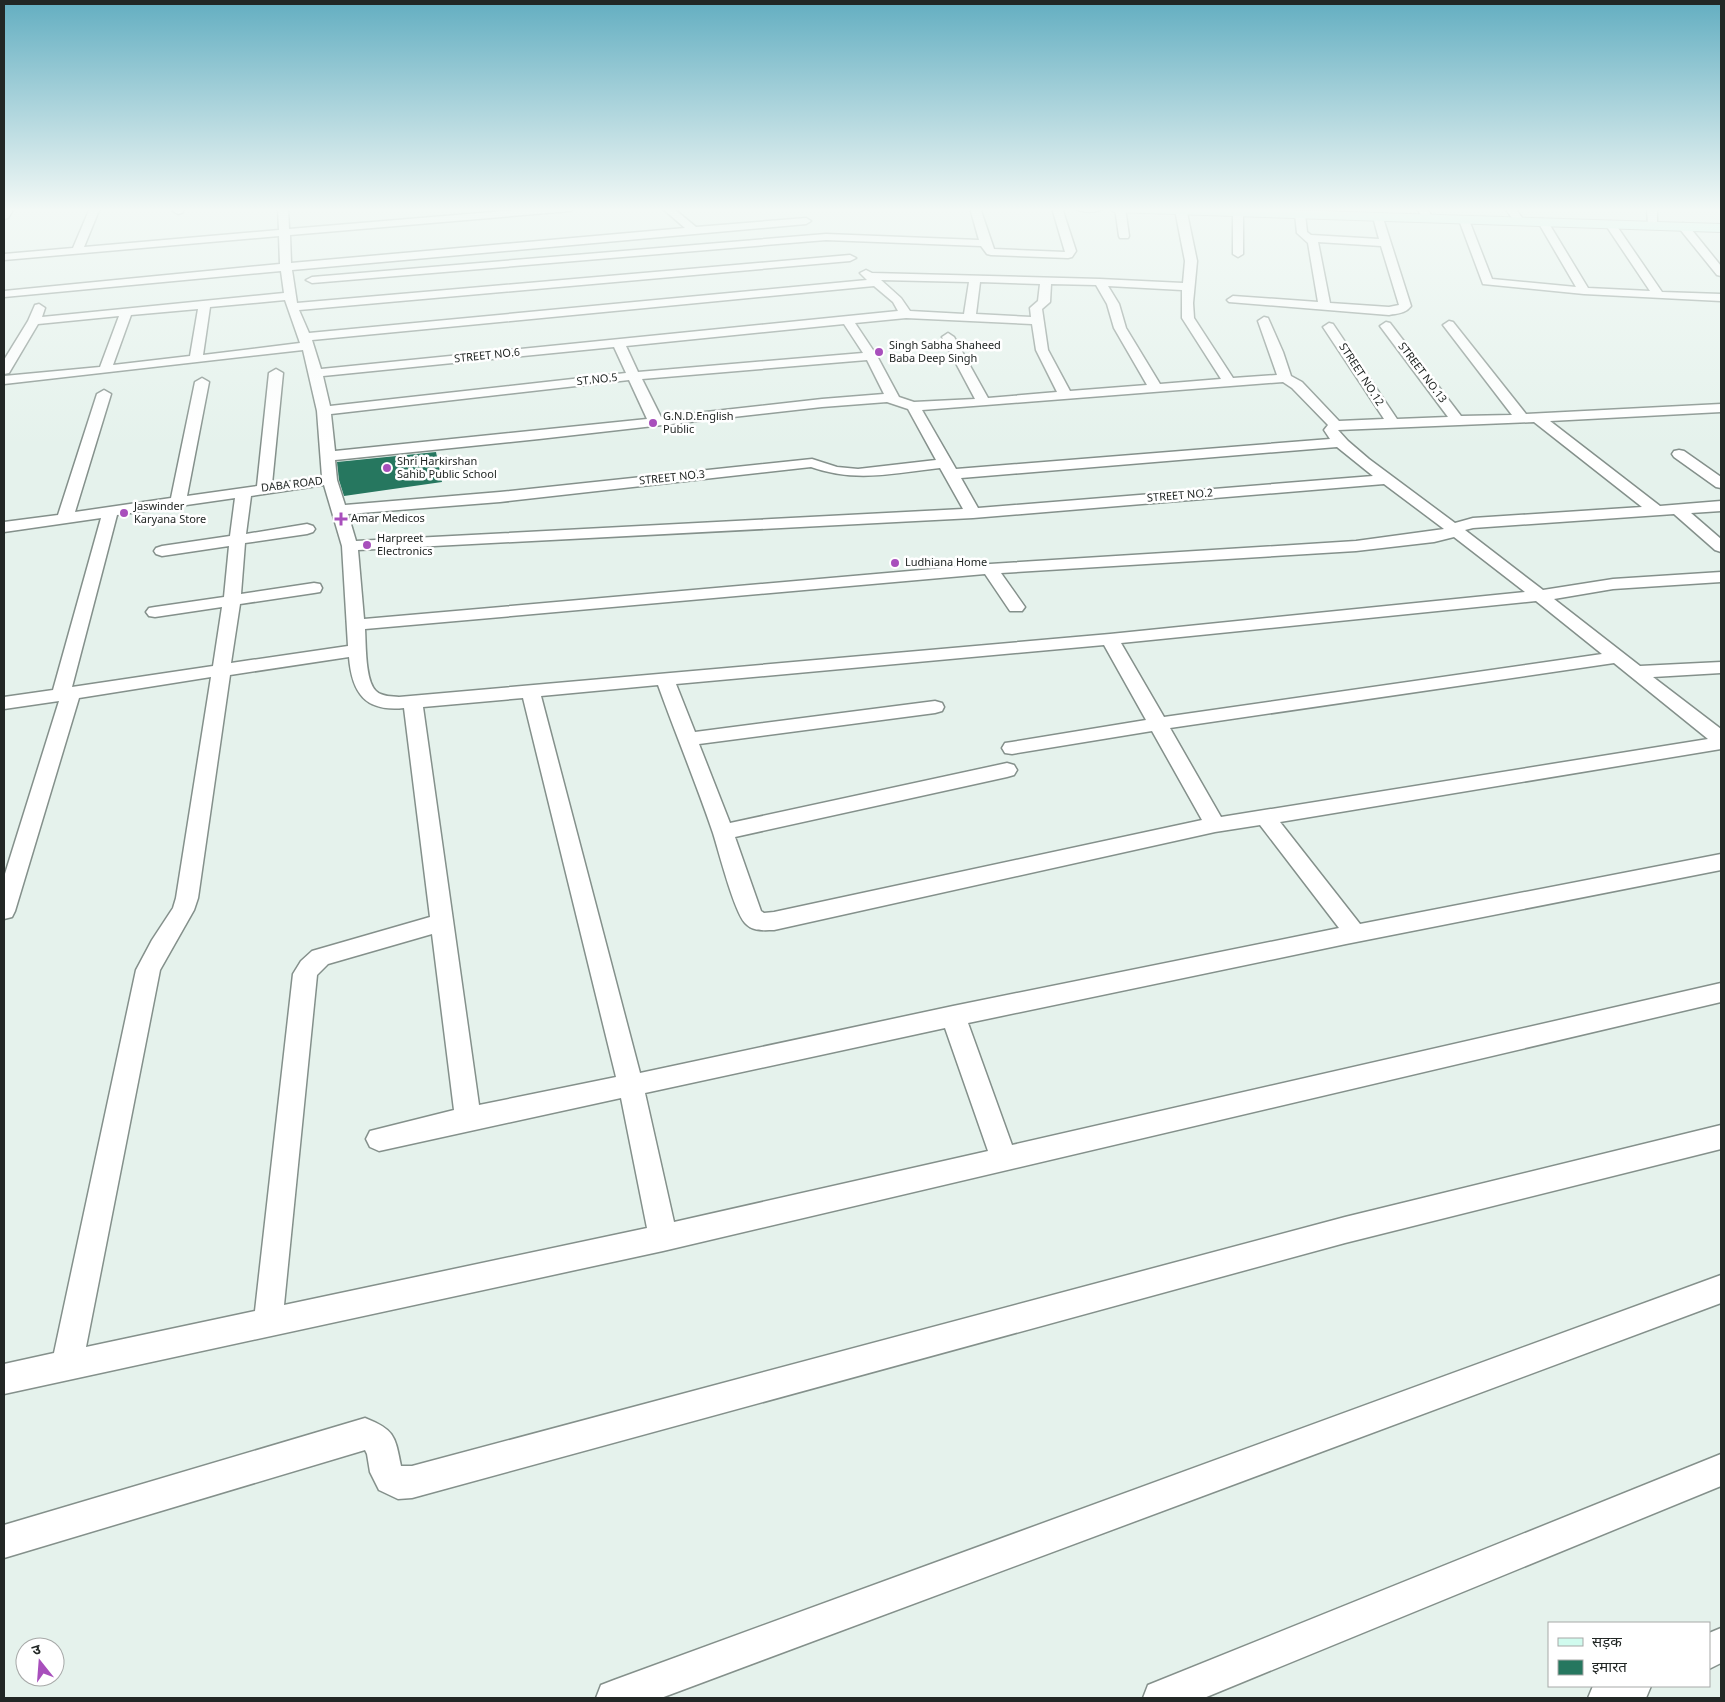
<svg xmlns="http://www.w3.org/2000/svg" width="1725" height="1702" font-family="Georgia,'Noto Sans Devanagari',serif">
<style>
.building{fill:#26775f}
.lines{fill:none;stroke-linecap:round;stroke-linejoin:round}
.street-casing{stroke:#84908b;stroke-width:3}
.secondary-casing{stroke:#84908b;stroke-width:2}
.street{fill:#fff;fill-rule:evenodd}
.secondary{fill:#d0fbee;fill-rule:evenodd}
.poi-dot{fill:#a84fbc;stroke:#fff;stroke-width:2}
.labels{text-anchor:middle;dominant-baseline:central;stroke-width:5;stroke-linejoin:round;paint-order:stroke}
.far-poi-label{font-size:11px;fill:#222725;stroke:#fff;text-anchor:start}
.far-street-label{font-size:11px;fill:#222725;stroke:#fff}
</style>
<rect width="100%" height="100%" fill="#e5f2ec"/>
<path class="building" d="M 436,452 L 442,482 L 344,496 L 339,480 L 337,462 Z"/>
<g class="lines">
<defs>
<path id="street" d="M 4,208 L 14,208 L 8,218 L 4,219 Z
M 90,208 L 100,208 L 84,247 L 279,230 L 278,208 L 288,208 L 289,229 L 539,208 L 575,208 L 570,211 L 290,235 L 291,263 L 685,228 L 662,208 L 673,208 L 696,227 L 806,218 L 811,221 L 806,224 L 292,270 L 297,303 L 850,255 L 856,258 L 850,261 L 299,310 L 309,333 L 867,280 L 860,273 L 866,270 L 872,273 L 1100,279 L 1183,283 L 1185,261 L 1175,210 L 1176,208 L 1186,208 L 1197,261 L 1193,303 L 1194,318 L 1233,378 L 1277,375 L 1258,321 L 1264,317 L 1268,318 L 1283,352 L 1291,376 L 1302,382 L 1339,421 L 1384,419 L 1323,327 L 1329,323 L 1333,324 L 1397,419 L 1448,417 L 1380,326 L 1386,322 L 1390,323 L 1461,416 L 1512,415 L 1443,325 L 1449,321 L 1453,322 L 1526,414 L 1721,404 L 1721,412 L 1550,421 L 1660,506 L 1721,501 L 1721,511 L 1691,513 L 1721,539 L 1721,552 L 1715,550 L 1674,514 L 1473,528 L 1465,530 L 1543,590 L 1613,579 L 1721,572 L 1721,582 L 1613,589 L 1554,599 L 1640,666 L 1721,662 L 1721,673 L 1653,677 L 1721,729 L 1721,749 L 1280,822 L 1360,924 L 1721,854 L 1721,870 L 1346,944 L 968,1023 L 1012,1145 L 1721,983 L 1721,1002 L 663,1251 L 4,1394 L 4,1364 L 54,1353 L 136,970 L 152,940 L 173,908 L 176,898 L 211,677 L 79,698 L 15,911 L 12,917 L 4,919 L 4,877 L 59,701 L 4,709 L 4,697 L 53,690 L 101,518 L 4,532 L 4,522 L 58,515 L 97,394 L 104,390 L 111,394 L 75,512 L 171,498 L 195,382 L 202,378 L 209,382 L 187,496 L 257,486 L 269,373 L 276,369 L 283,373 L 272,484 L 322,477 L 317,411 L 303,350 L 4,384 L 4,376 L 100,367 L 119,316 L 38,324 L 9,373 L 4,374 L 4,360 L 28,321 L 35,305 L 39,304 L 45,308 L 42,317 L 284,293 L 281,271 L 4,297 L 4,291 L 280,264 L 279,236 L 4,260 L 4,254 L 73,248 ZM 881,280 L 969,282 L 964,314 L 910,311 L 901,298 ZM 980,282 L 1040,284 L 1038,301 L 1030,308 L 1031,317 L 976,314 ZM 1051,284 L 1096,285 L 1107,304 L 1114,328 L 1147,385 L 1070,391 L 1048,350 L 1042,309 L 1050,302 ZM 874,286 L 893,302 L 898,311 L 321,369 L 312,340 ZM 1108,286 L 1182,290 L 1182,318 L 1221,379 L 1160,384 L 1126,328 L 1119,304 ZM 285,300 L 300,343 L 203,355 L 210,307 ZM 198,309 L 190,356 L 113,365 L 131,315 ZM 906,318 L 1032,324 L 1036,350 L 1057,392 L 988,398 L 954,337 L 948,333 L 942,337 L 975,399 L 914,402 L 899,397 L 877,356 L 855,323 ZM 844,324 L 863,353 L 638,372 L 626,346 ZM 614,347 L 626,373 L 330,406 L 323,376 ZM 867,360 L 884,394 L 822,399 L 661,417 L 642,379 ZM 629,380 L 647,419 L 335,451 L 331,414 ZM 1283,382 L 1292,388 L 1328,425 L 1324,430 L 1330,439 L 956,469 L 922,410 ZM 887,402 L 908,409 L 936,460 L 858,469 L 837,467 L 812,459 L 500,492 L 345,505 L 337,480 L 335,460 L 539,439 L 822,407 ZM 1534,422 L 1642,507 L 1473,518 L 1455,523 L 1369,459 L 1348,441 L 1338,430 ZM 1337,447 L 1373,476 L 978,508 L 961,478 ZM 811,467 C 856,483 894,473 940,468 L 963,509 L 356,541 L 348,514 L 500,502 ZM 1384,484 L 1444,529 L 1356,541 L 990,564 L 364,619 L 358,550 L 973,518 ZM 324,485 L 342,546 L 348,646 L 231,663 L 240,604 L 314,593 L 320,592 L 322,588 L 320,584 L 314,583 L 241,594 L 245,543 L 307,534 L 313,532 L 315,529 L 313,526 L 307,524 L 246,534 L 251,496 ZM 235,498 L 230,536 L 162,546 L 156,548 L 154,551 L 156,554 L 162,556 L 229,546 L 224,597 L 155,607 L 149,608 L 146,612 L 149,616 L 155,617 L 222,607 L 213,666 L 72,687 L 117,515 ZM 1454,537 L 1525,592 L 1110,634 L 399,697 C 392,696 382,697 376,691 C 365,681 366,644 365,629 L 985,574 L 1010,611 L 1022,611 L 1025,607 L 1001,573 L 1356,551 L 1434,542 ZM 1536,601 L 1602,654 L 1164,717 L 1121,643 ZM 1104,645 L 1146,720 L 1012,742 L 1005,743 L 1002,748 L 1005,753 L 1012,754 L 1152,731 L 1202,820 L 774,912 L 764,913 L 761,911 L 735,837 L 1007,777 L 1014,775 L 1017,770 L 1014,765 L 1007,763 L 730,823 L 699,744 L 935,713 L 942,711 L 944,707 L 942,703 L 935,701 L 695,732 L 676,684 ZM 349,657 C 352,693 365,712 404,708 L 430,917 L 312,951 L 301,961 L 293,974 L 255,1311 L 86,1347 L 160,970 L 194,910 L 198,898 L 230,675 ZM 1614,663 L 1708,739 L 1221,817 L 1170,728 ZM 658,685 C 676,735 696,783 713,833 C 719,852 734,911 745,923 C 753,932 764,930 774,930 L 1215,832 L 1260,825 L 1339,928 L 953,1006 L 640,1073 L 541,696 ZM 523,698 L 616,1077 L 479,1105 L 423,707 ZM 432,934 L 454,1110 L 370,1131 L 366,1139 L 370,1147 L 379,1151 L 621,1098 L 647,1228 L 284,1305 L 317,975 L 328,964 ZM 945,1028 L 988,1151 L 674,1222 L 645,1093 Z
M 174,208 L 184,208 L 182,213 L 178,214 L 173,211 Z
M 970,208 L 980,208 L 994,249 L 1065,252 L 1052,208 L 1062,208 L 1076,251 L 1072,257 L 1068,258 L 991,255 L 987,254 L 981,246 L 826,240 L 312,283 L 306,280 L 312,277 L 826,234 L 979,240 Z
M 1074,208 L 1105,208 C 1098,213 1081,213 1074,208 Z
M 1115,208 L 1125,208 L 1129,236 L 1128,238 L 1120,238 L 1119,236 Z
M 1233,208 L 1243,208 L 1243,254 L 1238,257 L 1233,254 Z
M 1417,208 L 1427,208 L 1433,219 L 1432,221 L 1424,221 Z
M 1505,208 L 1515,208 L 1525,222 L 1524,224 L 1516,224 Z
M 1647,208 L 1657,208 L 1657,227 L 1649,227 L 1648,225 Z
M 1300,211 L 1305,214 L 1307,232 L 1311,235 L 1379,239 L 1373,217 L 1378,214 L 1382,215 L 1411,306 C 1405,314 1398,313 1389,315 L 1229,302 L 1227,300 L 1233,296 L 1318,302 L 1308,243 L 1297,233 L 1295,214 ZM 1318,242 L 1381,246 L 1399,305 L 1389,307 L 1330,303 Z
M 1464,217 L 1469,220 L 1492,279 L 1576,287 L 1538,222 L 1543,219 L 1548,222 L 1588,288 L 1650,291 L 1605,224 L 1610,221 L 1614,222 L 1662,292 L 1721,294 L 1721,301 L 1584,294 L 1483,284 L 1459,220 Z
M 1683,223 L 1687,224 L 1721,266 L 1721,276 L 1717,275 L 1679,228 L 1678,226 Z
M 1679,450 L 1684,451 L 1721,477 L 1721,488 L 1716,487 L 1674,457 L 1672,454 L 1674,451 Z
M 1721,1125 L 1721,1149 L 1345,1243 L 412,1498 L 398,1499 L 379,1490 L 370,1472 L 367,1454 L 365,1450 L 4,1558 L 4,1525 L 365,1418 C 395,1430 395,1436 401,1466 L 412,1466 L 1345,1217 Z
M 1721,1275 L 1721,1303 L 661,1698 L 596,1698 L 601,1685 L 614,1680 Z
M 1721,1454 L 1721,1486 L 1204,1698 L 1143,1698 L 1148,1685 Z
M 1721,1628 L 1721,1663 L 1709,1669 L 1709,1633 Z
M 1593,1686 L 1651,1686 L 1646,1698 L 1588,1698 Z"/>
<path id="secondary" d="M 1107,208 L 1224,208 L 1721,224 L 1721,232 L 1114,212 Z"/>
</defs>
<use href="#street" class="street-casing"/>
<use href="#secondary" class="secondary-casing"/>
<use href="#street" class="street"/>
<use href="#secondary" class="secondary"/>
</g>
<linearGradient id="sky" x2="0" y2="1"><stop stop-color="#63aec1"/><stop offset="0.47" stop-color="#f3f9f6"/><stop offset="1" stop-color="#f3f9f6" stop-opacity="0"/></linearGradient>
<rect width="1725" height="446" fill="url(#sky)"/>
<g class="poi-dot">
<circle cx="879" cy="352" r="5"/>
<circle cx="653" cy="423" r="5"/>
<circle cx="387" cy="468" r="5"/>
<circle cx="124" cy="513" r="5"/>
<path d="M338.5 511.5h5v5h5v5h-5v5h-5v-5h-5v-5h5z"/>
<circle cx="367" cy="545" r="5"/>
<circle cx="895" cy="563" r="5"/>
</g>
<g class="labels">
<g class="far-poi-label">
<text x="889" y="346">Singh Sabha Shaheed<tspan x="889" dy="13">Baba Deep Singh</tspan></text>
<text x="663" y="417">G.N.D.English<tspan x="663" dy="13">Public</tspan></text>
<text x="397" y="462">Shri Harkirshan<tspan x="397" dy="13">Sahib Public School</tspan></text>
<text x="134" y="507">Jaswinder<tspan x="134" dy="13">Karyana Store</tspan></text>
<text x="351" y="519">Amar Medicos</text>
<text x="377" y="539">Harpreet<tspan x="377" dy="13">Electronics</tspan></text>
<text x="905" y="563">Ludhiana Home</text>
</g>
<g class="far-street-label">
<text transform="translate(487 356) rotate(-6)">STREET NO.6</text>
<text transform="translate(1422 373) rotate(53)">STREET NO.13</text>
<text transform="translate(1361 375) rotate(57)">STREET NO.12</text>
<text transform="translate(597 380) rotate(-6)">ST.NO.5</text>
<text transform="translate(672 478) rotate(-6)">STREET NO.3</text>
<text transform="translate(292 485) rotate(-7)">DABA ROAD</text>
<text transform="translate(1180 496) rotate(-5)">STREET NO.2</text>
</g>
</g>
<rect width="1725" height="1702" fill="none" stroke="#222725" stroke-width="10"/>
<rect x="1548" y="1622" width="162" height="65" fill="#ffffff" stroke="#a7a9a8"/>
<rect x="1558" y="1638" width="25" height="8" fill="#d0fbee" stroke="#a7a9a8"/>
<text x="1592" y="1647" font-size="15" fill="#222725">सड़क</text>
<rect x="1558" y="1660" width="25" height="15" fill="#26775f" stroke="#a7a9a8"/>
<text x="1592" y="1672" font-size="15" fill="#222725">इमारत</text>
<g transform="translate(40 1662) rotate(343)"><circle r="24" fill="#ffffff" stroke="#a7a9a8"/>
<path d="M0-4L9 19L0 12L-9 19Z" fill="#a84fbc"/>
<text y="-8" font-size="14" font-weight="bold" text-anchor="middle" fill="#222725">उ</text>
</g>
</svg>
